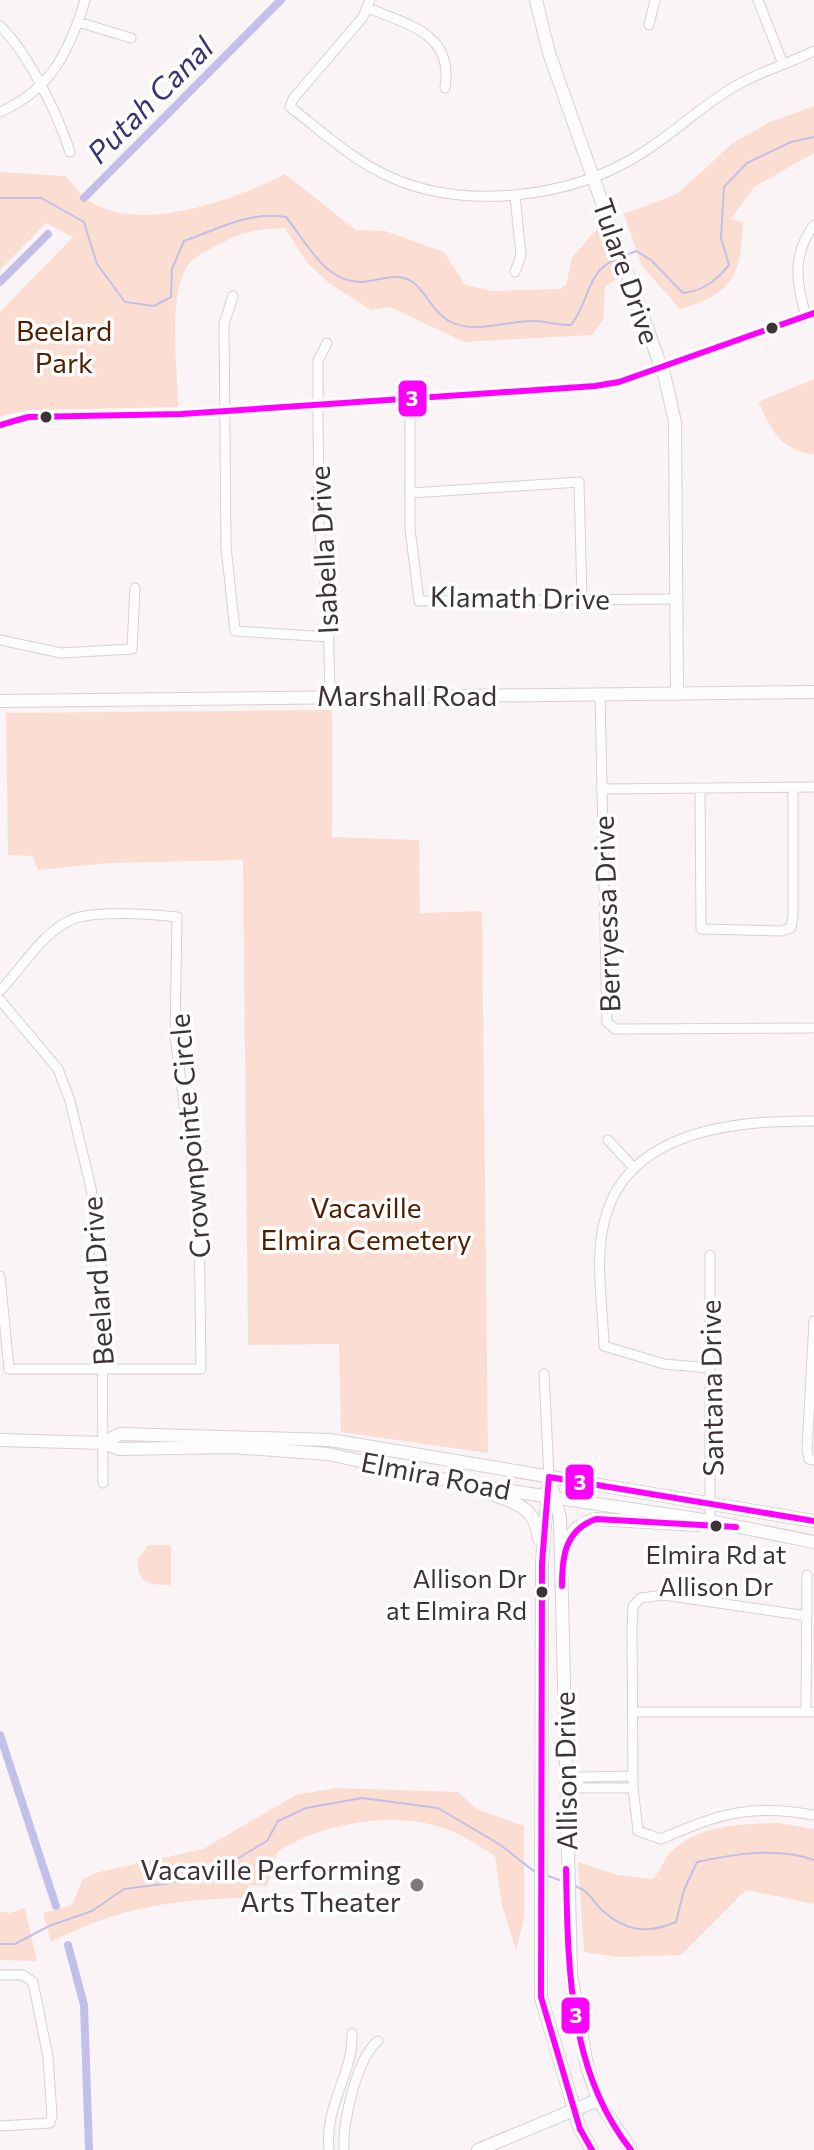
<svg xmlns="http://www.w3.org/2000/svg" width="814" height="2150" font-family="Commissioner,sans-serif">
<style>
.green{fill:#fcddd1}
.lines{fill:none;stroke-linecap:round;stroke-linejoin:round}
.stream{stroke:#c2c0e8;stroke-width:2}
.canal{stroke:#c2c0e8;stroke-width:8}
.street-casing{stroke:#d8d0d4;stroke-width:11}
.secondary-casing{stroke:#d8d0d4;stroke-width:14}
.street{stroke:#fefdfe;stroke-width:9}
.secondary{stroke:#fefdfe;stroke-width:12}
.bus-1-casing{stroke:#fff;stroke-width:12}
.bus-1{stroke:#f0f;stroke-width:6}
.bus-dot{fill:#3f3339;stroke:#fff;stroke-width:3}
.poi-dot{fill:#80777c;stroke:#fff;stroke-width:3}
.labels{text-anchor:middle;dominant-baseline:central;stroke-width:7;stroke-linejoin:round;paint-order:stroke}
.bus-label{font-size:26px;fill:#3f3339;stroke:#fff}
.street-label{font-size:28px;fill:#3f3339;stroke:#fff}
.park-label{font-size:28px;fill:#522000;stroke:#fff}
.poi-label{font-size:28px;fill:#3f3339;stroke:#fff;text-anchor:end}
.water-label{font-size:30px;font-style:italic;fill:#393274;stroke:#fff}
.line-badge{stroke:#fff;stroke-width:3}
.badge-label{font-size:22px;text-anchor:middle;font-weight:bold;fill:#fff}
</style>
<rect width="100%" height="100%" fill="#faf4f7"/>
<path class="green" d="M 814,106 L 814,153 L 754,187 L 731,219 L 743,223 C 741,275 733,294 680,309 L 642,266 L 624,214 L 677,194 L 733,143 L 770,122 Z
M 0,172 L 65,176 C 73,184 81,196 91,202 C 143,234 236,199 285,174 L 356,230 L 385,231 L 444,252 L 465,285 L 493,291 L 560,289 L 566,285 L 572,257 L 599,227 L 608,238 L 620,277 L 605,286 L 603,320 L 592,335 L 464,342 L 390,307 L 371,310 L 329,283 L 307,263 L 285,228 C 256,229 238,233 214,247 C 205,252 193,257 188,265 C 167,297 178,369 178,407 L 30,410 L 0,416 L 0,312 L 73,237 L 46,223 L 0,270 Z
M 814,379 L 814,455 C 777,447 774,433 758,402 Z
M 332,710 L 332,837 L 419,840 L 420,913 L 482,911 L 488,1453 L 341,1432 L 339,1344 L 248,1345 L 243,860 L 109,863 L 38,870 L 32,856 L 8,855 L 6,713 Z
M 148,1545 L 171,1545 L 171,1585 C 150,1585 136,1584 138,1559 Z
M 335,1788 L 458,1792 L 477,1809 L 524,1826 L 524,1919 L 516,1951 L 502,1905 L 495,1856 C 478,1845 460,1833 440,1827 C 390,1811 320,1824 277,1852 L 267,1886 L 249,1885 L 246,1898 C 175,1899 115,1908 51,1942 L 43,1913 L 72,1905 L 83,1879 L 99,1872 L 203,1849 L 296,1795 Z
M 779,1823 L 814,1829 L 814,1904 L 746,1890 L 681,1955 L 617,1957 L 584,1952 L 578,1862 L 618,1875 L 653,1879 C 661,1871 663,1860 670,1853 C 697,1824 743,1824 779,1823 Z
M 25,1908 L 37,1961 L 0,1960 L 0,1911 L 10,1913 Z"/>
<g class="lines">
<path class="stream" d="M 0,198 L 41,198 L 84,222 L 97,264 L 125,302 L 154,306 L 171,297 L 172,269 L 184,241 C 219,229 248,211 286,217 C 307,242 327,289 369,281 C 382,279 398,273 411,281 C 426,290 432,312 449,321 C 474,335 508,320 535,321 C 548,321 558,326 571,325 C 590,302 586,270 617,259
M 627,255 L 636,251 L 651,260 L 683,293 C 703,291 716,281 729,265 L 721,238 L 724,187 L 747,163 L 791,142 L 814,137
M 548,1876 L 565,1882
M 575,1886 C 590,1891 592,1901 603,1911 C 626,1932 649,1934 676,1922 L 684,1890 L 697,1862 C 733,1854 778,1847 814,1860
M 0,1944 L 15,1944 L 49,1926 L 92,1911 L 124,1889 L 171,1883 L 215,1872 L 267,1841 L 278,1821 L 306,1808 L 362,1798 L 438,1808 L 499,1844 L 535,1872"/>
<path class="canal" d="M 84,198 L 281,0
M 0,282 L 48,234
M 0,1735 L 56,1906
M 68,1945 L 84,2005 L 89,2150"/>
<defs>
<path id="street" d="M 370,0 L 363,17 L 293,99 L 290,107 C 323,132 352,160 390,177 C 466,211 572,198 642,153 C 676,132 705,102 741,83 C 765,70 790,63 814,51
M 758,0 L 783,64
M 368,8 C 409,25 454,34 445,88
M 78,22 L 131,38
M 649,25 L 655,0
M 0,26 C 29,54 57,113 70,152
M 0,112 C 51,90 70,50 85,0
M 617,245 L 626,270
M 515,272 L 521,255 L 515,196
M 233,296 L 224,324 L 226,547 L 235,631 L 329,637
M 806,316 C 796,283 792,254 814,225
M 327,343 L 318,361 L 318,417 L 319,522 L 328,614 L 330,696
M 410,399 L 410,529 L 419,601 L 675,599
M 0,425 L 28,417 L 181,414 L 595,386 L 619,382 L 814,313
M 412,493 L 579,482 L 582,599
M 0,640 L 61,653 L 132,649 L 135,588
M 600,694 L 607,1022 L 615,1029 L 623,1029 L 814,1028
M 700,788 L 701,929 L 781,931 L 791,928 L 793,915 L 793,787
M 601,789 L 814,787
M 0,991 C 21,969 43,932 71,920 C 94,910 151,914 177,917 L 175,1037 L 199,1214 L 201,1369 L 9,1369 L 0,1276
M 0,1000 L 58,1069 L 70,1101 L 91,1188 L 102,1274 L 103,1483
M 608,1140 L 633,1167
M 710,1255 L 710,1521
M 814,1321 L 807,1450 L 809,1459 L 814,1460
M 710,1368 L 664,1364 L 604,1346 C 603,1306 594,1258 605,1219 C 628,1130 736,1120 814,1121
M 544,1374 L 549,1477
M 807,1616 L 664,1595 L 641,1598 L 633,1606 L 632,1628 L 633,1788 L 638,1831 L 661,1839 C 721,1813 749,1804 814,1815
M 806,1711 L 807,1575
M 633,1712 L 814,1712
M 576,1782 L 582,1788 L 633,1788
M 566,1784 L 576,1782 L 581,1777 L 633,1776
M 0,1975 L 23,1975 L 33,1982 L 48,2057 L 52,2116 L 50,2123 L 0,2126
M 329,2150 C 324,2105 354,2073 352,2033
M 344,2150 C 342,2124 357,2057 378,2041"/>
<path id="secondary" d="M 536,0 L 549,53 L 617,245
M 626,270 L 665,378 L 675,422 L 677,694
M 0,701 L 814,692
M 0,1440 L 103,1443 L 119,1449 L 232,1447 L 328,1454 L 465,1484 L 710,1521 L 814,1542
M 103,1443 L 120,1434 L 330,1440 L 814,1521
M 549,1477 L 560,1518 L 571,1974 L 587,2066 L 598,2100 L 631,2150
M 548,1488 L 542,1563 L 541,1997 L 580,2129 L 592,2150
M 486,1492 C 515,1503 535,1505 539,1539
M 563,1552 C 571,1534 576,1523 596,1519 L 698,1525
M 478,2150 L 598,2100"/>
</defs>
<use href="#street" class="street-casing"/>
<use href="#secondary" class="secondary-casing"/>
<use href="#street" class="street"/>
<use href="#secondary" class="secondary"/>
<defs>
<path id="bus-1" d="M 0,425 L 28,417 L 181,414 L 595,386 L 619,382 L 814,313
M 562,1586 C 562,1556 565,1530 596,1519 L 736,1527
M 566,1869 C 568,1966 568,2071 631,2150
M 592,2150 L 580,2129 L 541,1997 L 542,1563 L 549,1477 L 814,1521"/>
</defs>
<use href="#bus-1" class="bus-1-casing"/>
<use href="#bus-1" class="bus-1"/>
</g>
<g class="bus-dot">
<circle cx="772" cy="328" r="7"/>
<circle cx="46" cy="417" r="7"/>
<circle cx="716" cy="1526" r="7"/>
<circle cx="542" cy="1592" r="7"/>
</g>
<circle class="poi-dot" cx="417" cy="1885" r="8"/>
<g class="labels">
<g class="bus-label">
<text x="716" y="1553">Elmira Rd at<tspan x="716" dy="32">Allison Dr</tspan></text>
<text x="527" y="1577" text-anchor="end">Allison Dr<tspan x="527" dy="32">at Elmira Rd</tspan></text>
</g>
<g class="street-label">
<text transform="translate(627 271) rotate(71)">Tulare Drive</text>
<text transform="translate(323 550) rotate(-93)">Isabella Drive</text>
<text transform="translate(520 597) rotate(1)">Klamath Drive</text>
<text x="407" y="695">Marshall Road</text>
<text transform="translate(606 914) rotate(-92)">Berryessa Drive</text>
<text transform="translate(189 1136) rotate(-95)">Crownpointe Circle</text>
<text transform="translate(97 1281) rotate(-94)">Beelard Drive</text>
<text transform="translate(711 1388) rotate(-91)">Santana Drive</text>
<text transform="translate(436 1475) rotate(11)">Elmira Road</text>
<text transform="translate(565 1771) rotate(-91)">Allison Drive</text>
</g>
<g class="park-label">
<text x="64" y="330">Beelard<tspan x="64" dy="32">Park</tspan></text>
<text x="366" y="1207">Vacaville<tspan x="366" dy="32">Elmira Cemetery</tspan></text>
</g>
<g class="poi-label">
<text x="401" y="1869">Vacaville Performing<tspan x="401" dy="32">Arts Theater</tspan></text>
</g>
<g class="water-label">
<text transform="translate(149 99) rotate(-45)">Putah Canal</text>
</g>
</g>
<g class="line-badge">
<rect x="397" y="379" width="31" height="39" rx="8" fill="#f0f"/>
<rect x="564" y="1463" width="31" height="38" rx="8" fill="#f0f"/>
<rect x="560" y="1996" width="31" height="39" rx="8" fill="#f0f"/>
</g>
<g class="badge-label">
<text x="412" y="406">3</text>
<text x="580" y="1490">3</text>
<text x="576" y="2023">3</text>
</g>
</svg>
